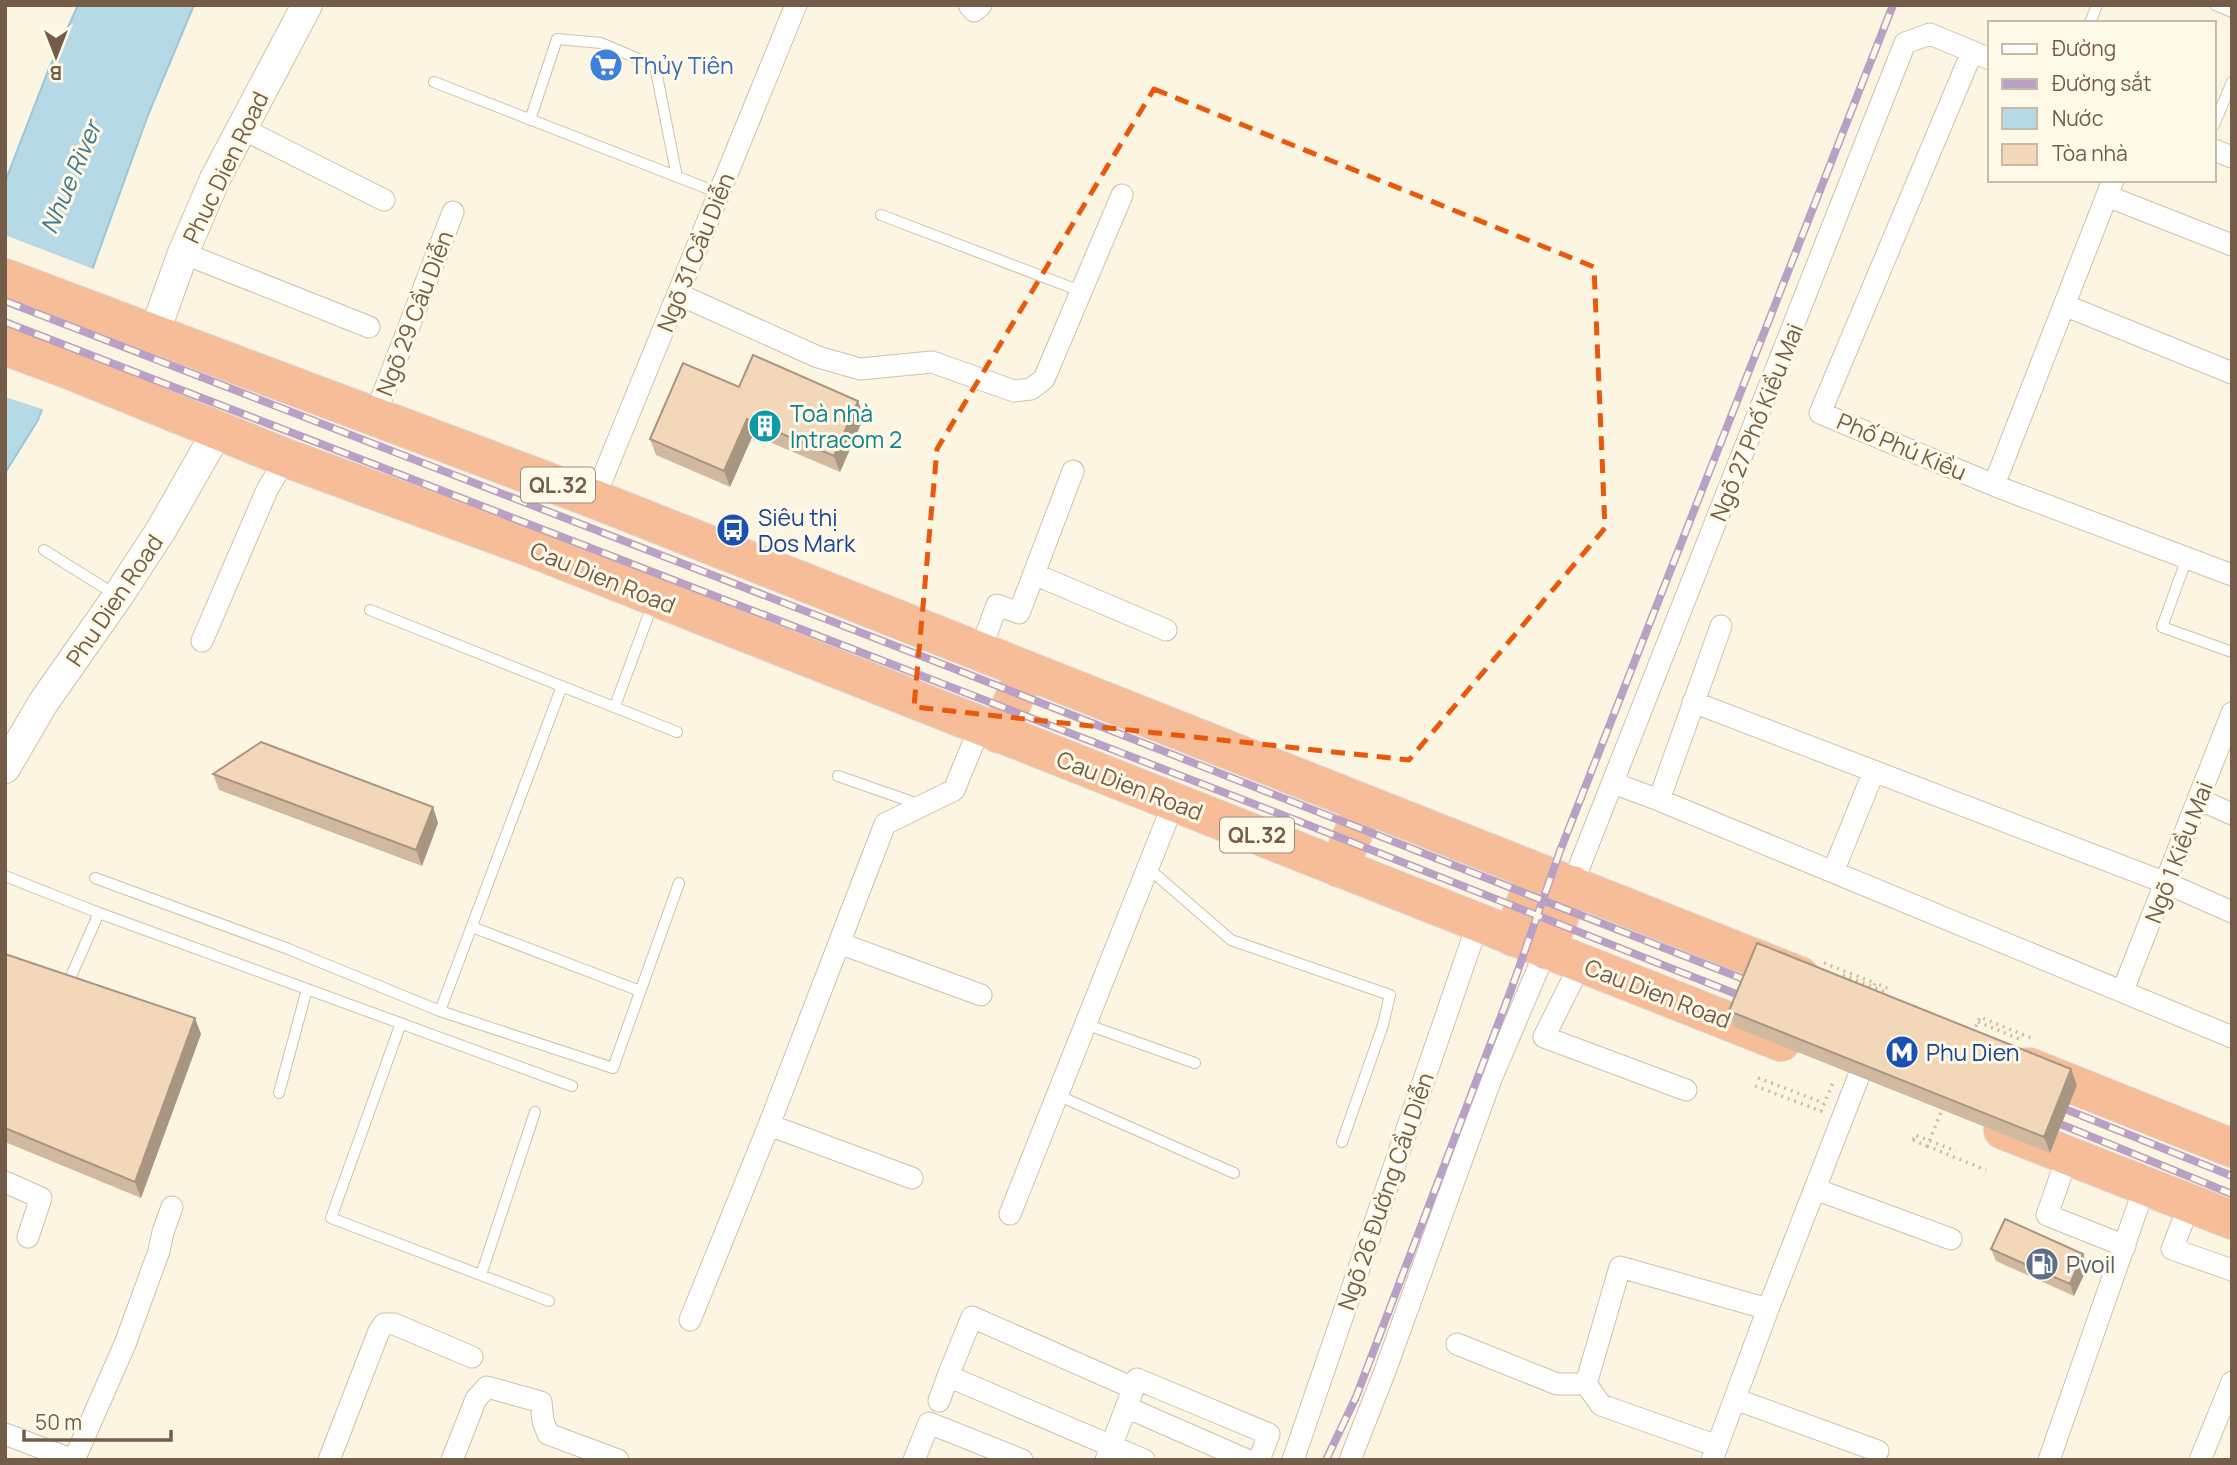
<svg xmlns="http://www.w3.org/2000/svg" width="2237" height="1465" font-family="Manrope,sans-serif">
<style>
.water{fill:#b6d9e6;stroke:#9cc7d8;stroke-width:2}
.pier{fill:#fcf5e2}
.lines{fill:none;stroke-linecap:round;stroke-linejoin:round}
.lane-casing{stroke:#d0c0ac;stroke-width:12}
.street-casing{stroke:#d0c0ac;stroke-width:23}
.secondary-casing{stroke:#d3c0a8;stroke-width:32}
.highway-casing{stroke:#ded8d3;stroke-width:40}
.path{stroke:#d6ba9d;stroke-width:3.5;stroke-dasharray:2 5;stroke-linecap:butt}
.lane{stroke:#fff;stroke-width:10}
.street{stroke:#fff;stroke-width:21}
.secondary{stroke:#fff;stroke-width:30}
.highway{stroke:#f7bc98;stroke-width:38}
.rail-casing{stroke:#b9a1c5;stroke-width:8}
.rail{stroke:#fff9e8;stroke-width:5;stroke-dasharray:16;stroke-linecap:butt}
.path-bridge{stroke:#d6ba9d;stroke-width:3.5;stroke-dasharray:2 5;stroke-linecap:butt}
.wall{fill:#d0b99f}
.shaded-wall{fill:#a99682}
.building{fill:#f2d7b9;stroke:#a99682;stroke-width:2}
.marked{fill:none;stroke:#e8590c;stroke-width:5;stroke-dasharray:14 9;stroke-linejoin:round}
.labels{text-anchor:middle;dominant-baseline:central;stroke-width:6;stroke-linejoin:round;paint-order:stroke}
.shield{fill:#fff9e8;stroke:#9e8c78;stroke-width:2}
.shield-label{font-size:21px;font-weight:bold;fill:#745d48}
.shop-label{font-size:23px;fill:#366cbe;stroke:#fff9e8;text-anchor:start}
.street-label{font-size:23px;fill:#745d48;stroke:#fff9e8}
.culture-label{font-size:23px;fill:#0d838f;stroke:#fff9e8;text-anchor:start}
.transit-label{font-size:23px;fill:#164399;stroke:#fff9e8;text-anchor:start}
.service-label{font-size:23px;fill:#4e5e75;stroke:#fff9e8;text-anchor:start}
.water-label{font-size:24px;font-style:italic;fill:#44798f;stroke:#fff9e8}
</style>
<rect width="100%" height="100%" fill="#fcf5e2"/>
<path class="water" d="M 78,5 L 194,5 L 148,115 L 38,420 L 5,473 L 5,182 L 48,71 Z"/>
<path class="pier" d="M 5,235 L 96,270 L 45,410 L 5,397 Z"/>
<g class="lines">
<defs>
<path id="lane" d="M 2215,5 L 2232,12
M 2090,23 L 2097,5
M 434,82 L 719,193
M 530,120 L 557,39 L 601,43 L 655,66 L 677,177
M 2214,125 L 2232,82
M 881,215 L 1083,292
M 44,550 L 116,595
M 2187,558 L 2162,627 L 2232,652
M 370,610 L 677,732
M 562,686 L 440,1011 L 613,1068 L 679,883
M 615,706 L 653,603
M 838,776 L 921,805
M 1147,867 L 1231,940 L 1390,995 L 1383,1025 L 1342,1142
M 5,876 L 99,913 L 572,1086
M 95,878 L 286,948 L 440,1011
M 472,927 L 640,991
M 72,974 L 99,913
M 401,1023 L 331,1218 L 549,1301
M 1085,1024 L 1195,1063
M 279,1093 L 307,989
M 1057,1095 L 1234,1173
M 481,1275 L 535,1112"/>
<path id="street" d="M 969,5 L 974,11 L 981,5
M 1972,52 L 1820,413 L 2006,490 L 2232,575
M 241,128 L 384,200
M 2214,150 L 2232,157
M 2107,196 L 2232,245
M 183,253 L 369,327
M 678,294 L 818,357 L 860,369 L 932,362 L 1014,391 L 1031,389 L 1044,379 L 1122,195
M 2064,305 L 2232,373
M 375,415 L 453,212
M 1994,485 L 2113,180
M 594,499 L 796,5
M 1034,574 L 1166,630
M 202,641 L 267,490 L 286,458
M 980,651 L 997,605 L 1019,613 L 1073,471
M 1693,702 L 2166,883 L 2232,912
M 1613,783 L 1659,800 L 2232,1037
M 2198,799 L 2232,814
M 1659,800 L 1721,626
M 1833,872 L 1874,771
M 1572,885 L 1905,43 L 1930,34 L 1990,59
M 839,943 L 981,995
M 1581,963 L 1544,1037 L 1686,1090
M 2123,990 L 2232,713
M 769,1125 L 912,1178
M 2068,1155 L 2047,1215 L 2125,1246
M 5,1182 L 41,1198 L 28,1237
M 1815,1189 L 1951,1239
M 2190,1203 L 2172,1249 L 2232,1270
M 1010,1214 L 1174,802
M 690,1320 L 769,1125 L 885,824 L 954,790 L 980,727
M 1457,1344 L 1557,1384 L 1586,1384
M 948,1376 L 972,1317 L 1133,1388
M 1586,1384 L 1620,1267 L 1768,1309
M 1586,1384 L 1601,1405 L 1717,1446
M 1735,1399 L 1878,1451
M 939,1401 L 948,1376 L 1144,1460
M 1126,1407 L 1247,1460
M 5,1434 L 73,1460
M 74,1460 L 125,1344 L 159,1251 L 163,1232 L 172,1207
M 329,1460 L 379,1331 L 384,1324 L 394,1324 L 472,1357
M 452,1460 L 476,1399 L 487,1387 L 541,1402 L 543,1421 L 548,1434 L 618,1460
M 914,1460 L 929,1423 L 1022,1460
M 1106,1460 L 1137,1379 L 1269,1434 L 1259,1460
M 1293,1460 L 1478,923
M 1350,1460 L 1385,1371 L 1491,1079 L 1546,950
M 1712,1460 L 1768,1309 L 1860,1073
M 2049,1460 L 2145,1186
M 2200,1460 L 2232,1382"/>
<path id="secondary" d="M 154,334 L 183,253 L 215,179 L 307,5
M 5,768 L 43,703 L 118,596 L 161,530 L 218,430"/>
<path id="highway" d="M 5,278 L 594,499 L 1800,976
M 5,346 L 67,369 L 286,458 L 529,547 L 1781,1042
M 999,734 L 1026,670
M 1339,868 L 1365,804
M 1513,937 L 1537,872
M 1546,950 L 1572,885
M 2029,1067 L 2232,1148
M 2003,1130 L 2232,1220"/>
</defs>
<use href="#lane" class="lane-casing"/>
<use href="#street" class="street-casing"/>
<use href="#secondary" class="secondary-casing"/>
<use href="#highway" class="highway-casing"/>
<path class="path" d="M 1824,963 L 1875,983
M 1843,975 L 1885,992 L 1887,988
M 1978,1022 L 2022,1040
M 1973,1033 L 1980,1017 L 2031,1038
M 1758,1078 L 1824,1103
M 1755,1086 L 1821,1111 L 1834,1080
M 1913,1140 L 1915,1135 L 1956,1151
M 1927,1146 L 1986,1170"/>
<use href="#lane" class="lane"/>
<use href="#street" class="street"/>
<use href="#secondary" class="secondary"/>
<use href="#highway" class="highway"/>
<defs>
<path id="rail" d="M 5,301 L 947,666 L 1761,986
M 5,322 L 1298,821 L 1754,1001
M 2050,1103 L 2232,1176
M 2043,1117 L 2232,1194
M 1326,1460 L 1356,1397 L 1511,990 L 1560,851 L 1893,5"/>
</defs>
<use href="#rail" class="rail-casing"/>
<use href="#rail" class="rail"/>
<path class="path-bridge" d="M 1872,992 L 1875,983 L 1887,988
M 1913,1140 L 1927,1146 L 1942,1110"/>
</g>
<path class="wall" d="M 739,387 L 864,417 L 840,472 L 753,435 L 730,487 L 656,455 L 650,439 Z
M 213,774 L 433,807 L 438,823 L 422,866 L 219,790 Z
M 5,954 L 201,1034 L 141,1198 L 5,1142 Z
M 1729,1011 L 2077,1085 L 2050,1153 L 1735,1027 Z
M 1991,1249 L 2088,1266 L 2074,1296 L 1996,1261 Z"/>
<path class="shaded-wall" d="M 858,401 L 864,417 L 840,472 L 834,456 Z
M 747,419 L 753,435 L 730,487 L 724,471 Z
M 433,807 L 438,823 L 422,866 L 416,850 Z
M 195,1018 L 201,1034 L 141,1198 L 135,1182 Z
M 2071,1069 L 2077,1085 L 2050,1153 L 2044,1137 Z
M 2083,1254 L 2088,1266 L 2074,1296 L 2070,1284 Z"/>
<path class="building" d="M 753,355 L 858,401 L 834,456 L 747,419 L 724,471 L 650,439 L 683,363 L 739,387 Z
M 261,742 L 433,807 L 416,850 L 213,774 Z
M 1757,943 L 2071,1069 L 2044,1137 L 1729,1011 Z
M 5,954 L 195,1018 L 135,1182 L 5,1128 Z
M 2005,1219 L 2083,1254 L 2070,1284 L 1991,1249 Z"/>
<path class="marked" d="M 1154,89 L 1594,267 L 1605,528 L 1409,760 L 914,707 L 937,449 Z"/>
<defs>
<symbol id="supermarket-disc" viewBox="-11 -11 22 22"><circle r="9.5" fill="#3f7fe0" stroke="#fff9e8"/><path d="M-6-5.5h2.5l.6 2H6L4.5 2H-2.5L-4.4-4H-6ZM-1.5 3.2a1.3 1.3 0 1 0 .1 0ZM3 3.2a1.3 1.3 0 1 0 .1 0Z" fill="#fff"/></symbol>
<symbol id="building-disc" viewBox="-11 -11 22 22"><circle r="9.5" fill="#0f9aa8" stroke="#fff9e8"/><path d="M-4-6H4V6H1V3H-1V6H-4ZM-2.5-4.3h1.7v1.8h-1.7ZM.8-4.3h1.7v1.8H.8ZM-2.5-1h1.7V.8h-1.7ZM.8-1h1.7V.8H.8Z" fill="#fff"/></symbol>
<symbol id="bus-disc" viewBox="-11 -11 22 22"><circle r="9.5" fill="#1a4fb4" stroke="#fff9e8"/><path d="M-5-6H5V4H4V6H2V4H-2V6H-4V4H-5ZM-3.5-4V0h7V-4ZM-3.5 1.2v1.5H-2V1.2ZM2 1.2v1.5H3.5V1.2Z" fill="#fff"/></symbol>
<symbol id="metro-disc" viewBox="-11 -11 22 22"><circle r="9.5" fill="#1a4fb4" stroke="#fff9e8"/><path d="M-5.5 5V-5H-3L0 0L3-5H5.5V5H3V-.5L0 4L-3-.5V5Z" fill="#fff"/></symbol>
<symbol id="fuel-disc" viewBox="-11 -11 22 22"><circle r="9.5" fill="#5c6f8a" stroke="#fff9e8"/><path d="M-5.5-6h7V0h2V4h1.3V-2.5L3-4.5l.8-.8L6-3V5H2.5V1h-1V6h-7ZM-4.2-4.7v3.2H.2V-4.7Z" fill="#fff"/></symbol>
</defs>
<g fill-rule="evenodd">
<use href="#supermarket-disc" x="587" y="46" width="38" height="38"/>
<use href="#building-disc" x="746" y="407" width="38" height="38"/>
<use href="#bus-disc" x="714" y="511" width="38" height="38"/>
<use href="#metro-disc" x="1883" y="1033" width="38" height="38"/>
<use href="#fuel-disc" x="2023" y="1245" width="38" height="38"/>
</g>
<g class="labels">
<g class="shield">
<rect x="521" y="467.5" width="74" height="35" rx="5"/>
<rect x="1220" y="817.5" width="74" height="35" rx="5"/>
</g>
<g class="shield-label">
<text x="558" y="485">QL.32</text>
<text x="1257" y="835">QL.32</text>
</g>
<g class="shop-label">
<text x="630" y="65">Thủy Tiên</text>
</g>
<g class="street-label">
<text transform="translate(225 167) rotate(-64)">Phuc Dien Road</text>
<text transform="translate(695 252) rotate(-68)">Ngõ 31 Cầu Diễn</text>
<text transform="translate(414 313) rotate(-69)">Ngõ 29 Cầu Diễn</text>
<text transform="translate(1756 422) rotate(-68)">Ngõ 27 Phố Kiều Mai</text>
<text transform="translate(1902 446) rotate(23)">Phố Phú Kiều</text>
<text transform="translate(603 577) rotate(22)">Cau Dien Road</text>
<text transform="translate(114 600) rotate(-56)">Phu Dien Road</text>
<text transform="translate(1130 785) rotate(21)">Cau Dien Road</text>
<text transform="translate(2178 852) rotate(-69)">Ngõ 1 Kiều Mai</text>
<text transform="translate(1658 993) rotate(21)">Cau Dien Road</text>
<text transform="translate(1385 1191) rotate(-71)">Ngõ 26 Đường Cầu Diễn</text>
</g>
<g class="culture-label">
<text x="790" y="413">Toà nhà<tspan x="790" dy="26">Intracom 2</tspan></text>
</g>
<g class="transit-label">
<text x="758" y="517">Siêu thị<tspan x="758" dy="26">Dos Mark</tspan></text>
<text x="1926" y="1052">Phu Dien</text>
</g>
<g class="service-label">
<text x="2066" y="1264">Pvoil</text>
</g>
<g class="water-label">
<text transform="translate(70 177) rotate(-67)">Nhue River</text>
</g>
</g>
<rect width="2237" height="1465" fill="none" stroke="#745d48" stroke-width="14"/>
<rect x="1988" y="21" width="228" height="161" fill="#fff9e8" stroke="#c7bba8" stroke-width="2"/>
<rect x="2002" y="44" width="35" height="10" fill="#ffffff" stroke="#c7bba8" stroke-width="2"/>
<text x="2052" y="56" font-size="21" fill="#745d48">Đường</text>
<rect x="2002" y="79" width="35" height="10" fill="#b9a1c5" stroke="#c7bba8" stroke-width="2"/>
<text x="2052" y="91" font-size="21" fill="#745d48">Đường sắt</text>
<rect x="2002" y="108" width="35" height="21" fill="#b6d9e6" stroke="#c7bba8" stroke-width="2"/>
<text x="2052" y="126" font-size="21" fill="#745d48">Nước</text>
<rect x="2002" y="144" width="35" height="21" fill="#f2d7b9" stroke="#c7bba8" stroke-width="2"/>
<text x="2052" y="161" font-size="21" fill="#745d48">Tòa nhà</text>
<g transform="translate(56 56) rotate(180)" stroke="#fff9e8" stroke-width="5" paint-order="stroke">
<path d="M0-5L12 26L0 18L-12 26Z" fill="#745d48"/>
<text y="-10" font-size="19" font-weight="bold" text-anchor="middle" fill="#745d48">B</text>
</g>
<path d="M24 1430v10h147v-10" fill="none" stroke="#745d48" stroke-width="3.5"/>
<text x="35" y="1430" font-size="21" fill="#745d48" stroke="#fff9e8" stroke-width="5" paint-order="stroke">50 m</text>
</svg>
